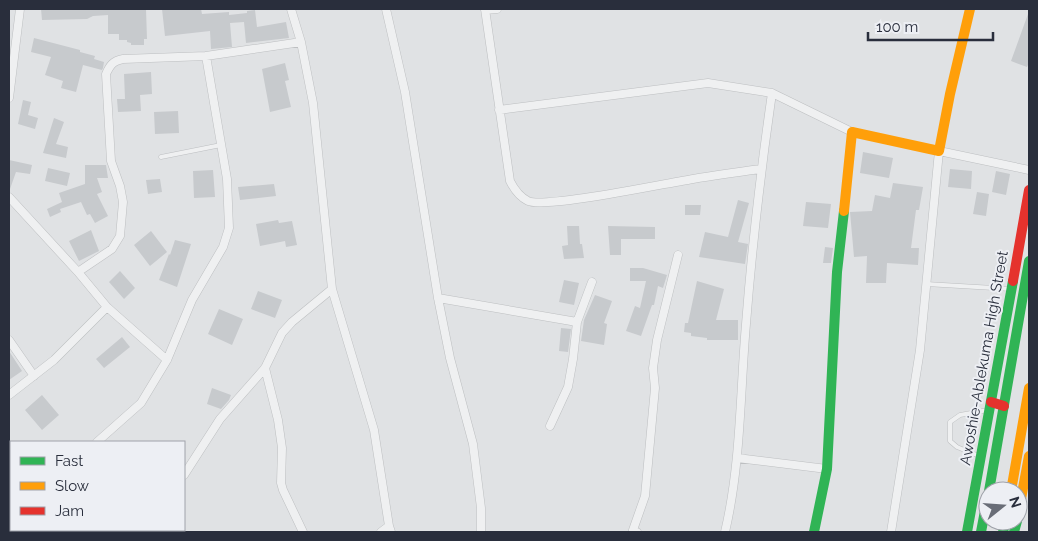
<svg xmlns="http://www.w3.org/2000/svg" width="1038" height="541" font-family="Raleway,sans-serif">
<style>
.building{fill:#c7cacd}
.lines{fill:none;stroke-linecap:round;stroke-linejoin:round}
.lane-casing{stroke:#bdbfc1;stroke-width:5}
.street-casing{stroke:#bdbfc1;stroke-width:9}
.lane{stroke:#eff0f1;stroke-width:4}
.street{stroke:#eff0f1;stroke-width:8}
.fast{stroke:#30b455;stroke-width:10}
.slow{stroke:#ff9f0a;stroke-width:10}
.jam{stroke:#e5322d;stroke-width:10}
.labels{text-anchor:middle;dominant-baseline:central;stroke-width:4;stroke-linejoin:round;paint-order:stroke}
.street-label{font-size:15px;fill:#292e3c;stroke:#edeff4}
</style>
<rect width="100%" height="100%" fill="#e0e2e4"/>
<path class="building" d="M 41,9 L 146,9 L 147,39 L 144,39 L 144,45 L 131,45 L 131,43 L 127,42 L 127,40 L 119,40 L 119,34 L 108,34 L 108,15 L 93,16 L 87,19 L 42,20 Z
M 162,9 L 201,9 L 202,14 L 229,12 L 229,15 L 247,13 L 247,11 L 255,10 L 257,27 L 286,22 L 289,38 L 246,43 L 244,22 L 230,23 L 232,47 L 211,49 L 210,31 L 165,36 Z
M 1028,14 L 1029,63 L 1027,67 L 1011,61 Z
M 34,38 L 80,50 L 80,52 L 95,56 L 94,59 L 104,62 L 103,68 L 102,70 L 83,65 L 76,92 L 61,88 L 63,81 L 45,75 L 51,57 L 31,52 Z
M 285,63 L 289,80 L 285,81 L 291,107 L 270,112 L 262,69 Z
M 151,72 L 152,94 L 140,95 L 141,111 L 118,112 L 117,99 L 125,99 L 124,74 Z
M 23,100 L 31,102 L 28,115 L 38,118 L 35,129 L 18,124 Z
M 178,111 L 179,133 L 155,134 L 154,112 Z
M 54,118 L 64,122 L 56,144 L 68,147 L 66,158 L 43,153 Z
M 863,152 L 893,158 L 889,178 L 860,173 Z
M 9,160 L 32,165 L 30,174 L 16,172 L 10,189 Z
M 85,165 L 106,165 L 108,178 L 97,178 L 102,192 L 97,194 L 108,216 L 95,223 L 90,214 L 87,215 L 81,202 L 60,209 L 61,212 L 50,217 L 47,209 L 62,202 L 59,193 L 85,184 Z
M 48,168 L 70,173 L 67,186 L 45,181 Z
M 950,169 L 972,171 L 971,189 L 948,187 Z
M 213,170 L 215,197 L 194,198 L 193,171 Z
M 996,171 L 1010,174 L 1006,195 L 992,192 Z
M 160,179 L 162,192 L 148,194 L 146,180 Z
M 893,183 L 923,187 L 919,210 L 916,210 L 911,248 L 919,248 L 918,265 L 887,263 L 886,283 L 866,283 L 867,256 L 854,257 L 850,212 L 872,211 L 875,195 L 890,198 Z
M 274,184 L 276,196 L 240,200 L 238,187 Z
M 977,192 L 989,194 L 986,216 L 973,214 Z
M 738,200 L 749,203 L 738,242 L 748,244 L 745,264 L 699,257 L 705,232 L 728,237 Z
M 806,202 L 831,204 L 828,228 L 803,226 Z
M 685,205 L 701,205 L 700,215 L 685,215 Z
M 278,220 L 279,223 L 292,221 L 297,245 L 286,247 L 285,241 L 260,246 L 256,224 Z
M 567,226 L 579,226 L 580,244 L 582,244 L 584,258 L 564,259 L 562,246 L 568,245 Z
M 608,226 L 655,227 L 655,239 L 621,239 L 621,255 L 610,255 Z
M 91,230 L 99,251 L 79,261 L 69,241 Z
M 151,231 L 167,252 L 150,266 L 134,245 Z
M 175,240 L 191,244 L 177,287 L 159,280 L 169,254 L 170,255 Z
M 825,247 L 833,248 L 831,263 L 823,263 Z
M 630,268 L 643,268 L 667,275 L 663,288 L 658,286 L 654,305 L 652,305 L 641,336 L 626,331 L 635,306 L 640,308 L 646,281 L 630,281 Z
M 120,271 L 135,288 L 124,299 L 109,282 Z
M 564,280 L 579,283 L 574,305 L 559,302 Z
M 697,281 L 724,289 L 716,320 L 738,320 L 738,340 L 707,340 L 707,338 L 691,336 L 691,333 L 684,332 L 685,323 L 688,323 Z
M 258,291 L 282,300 L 275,318 L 251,309 Z
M 595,295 L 612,301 L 604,323 L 607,324 L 604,345 L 581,341 L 584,320 Z
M 219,309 L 243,319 L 232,345 L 208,334 Z
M 561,328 L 571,329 L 568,352 L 559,351 Z
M 122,337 L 130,347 L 104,368 L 96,359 Z
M 9,351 L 22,371 L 9,380 Z
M 212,388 L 231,395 L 229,400 L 221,409 L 207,404 Z
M 42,395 L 59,415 L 42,430 L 25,410 Z"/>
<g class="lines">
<defs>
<path id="lane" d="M 161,157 L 221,145
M 926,284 L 1011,289
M 979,456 L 957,447 L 950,441 L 950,422 L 960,415 L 988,410"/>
<path id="street" d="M 291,9 L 301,42 L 313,103 L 332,289 L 374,430 L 389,526 L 391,532
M 386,9 L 405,92 L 438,298 L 450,358 L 473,444 L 481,508 L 481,532
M 485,9 L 510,181 C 514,189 520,197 528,201 C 545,209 667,183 693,179 C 716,175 738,172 761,169
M 485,10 L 497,9
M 9,98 L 20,9
M 499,110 L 708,83 L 772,93 L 852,132
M 9,197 L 78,272 L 107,307 L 167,360
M 78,272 L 112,249 L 120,236 L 123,202 L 120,186 L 111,161 L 106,74 C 110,65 113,61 123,59 L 206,56 L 301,42
M 438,298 L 577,322
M 9,340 L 34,376
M 265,368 L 278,420 L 282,448 L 281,483 L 283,490 L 303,532
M 9,395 L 54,360 L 107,307
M 550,426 L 568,387 L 573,359 L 577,322 L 592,282
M 97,442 L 141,403 L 167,360 L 192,300 L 223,247 L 229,228 L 227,179 L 206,56
M 737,458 L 827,469
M 184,475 L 220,419 L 265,368 L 282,333 L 292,322 L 332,289
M 9,511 L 11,509
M 159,532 L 160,530
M 381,532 L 389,526
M 637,532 L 633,530 L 645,496 L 655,388 L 653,368 L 657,340 L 678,255
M 725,532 C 741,464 740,393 746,324 C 752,247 761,169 772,93
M 891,532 L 920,350 L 939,151 L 1029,170"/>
</defs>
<use href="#lane" class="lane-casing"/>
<use href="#street" class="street-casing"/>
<use href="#lane" class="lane"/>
<use href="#street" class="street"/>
<path class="fast" d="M 989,491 L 1029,261
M 814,532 L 827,469 L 837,272 L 844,211
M 967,532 L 1013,281
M 981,532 L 988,495
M 1003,532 L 1006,521
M 1014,532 L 1017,521"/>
<path class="slow" d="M 844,211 L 852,132 L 939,151 L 950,94 L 970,9
M 1011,491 L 1029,388
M 1018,515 L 1029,456"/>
<path class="jam" d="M 1013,281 L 1029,190
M 991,402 L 1004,406"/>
</g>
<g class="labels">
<g class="street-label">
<text transform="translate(984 358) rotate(-80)">Awoshie-Ablekuma High Street</text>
</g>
</g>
<rect width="1038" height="541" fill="none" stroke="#292e3c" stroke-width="20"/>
<rect x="10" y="441" width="175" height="90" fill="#edeff4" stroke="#9fa2aa"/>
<rect x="20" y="457" width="25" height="8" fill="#30b455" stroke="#9fa2aa"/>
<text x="55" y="466" font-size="15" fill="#292e3c">Fast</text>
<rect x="20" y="482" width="25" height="8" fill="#ff9f0a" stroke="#9fa2aa"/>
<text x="55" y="491" font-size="15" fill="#292e3c">Slow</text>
<rect x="20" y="507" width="25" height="8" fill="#e5322d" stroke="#9fa2aa"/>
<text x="55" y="516" font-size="15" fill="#292e3c">Jam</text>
<g transform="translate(1003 506) rotate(73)"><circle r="24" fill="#edeff4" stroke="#9fa2aa"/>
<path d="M0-4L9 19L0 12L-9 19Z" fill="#696d77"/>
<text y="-8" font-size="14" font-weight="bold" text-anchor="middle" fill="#292e3c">N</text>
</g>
<path d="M868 32v8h125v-8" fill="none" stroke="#292e3c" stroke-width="2.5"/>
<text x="876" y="32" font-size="15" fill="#292e3c" stroke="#edeff4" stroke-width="4" paint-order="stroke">100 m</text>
</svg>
